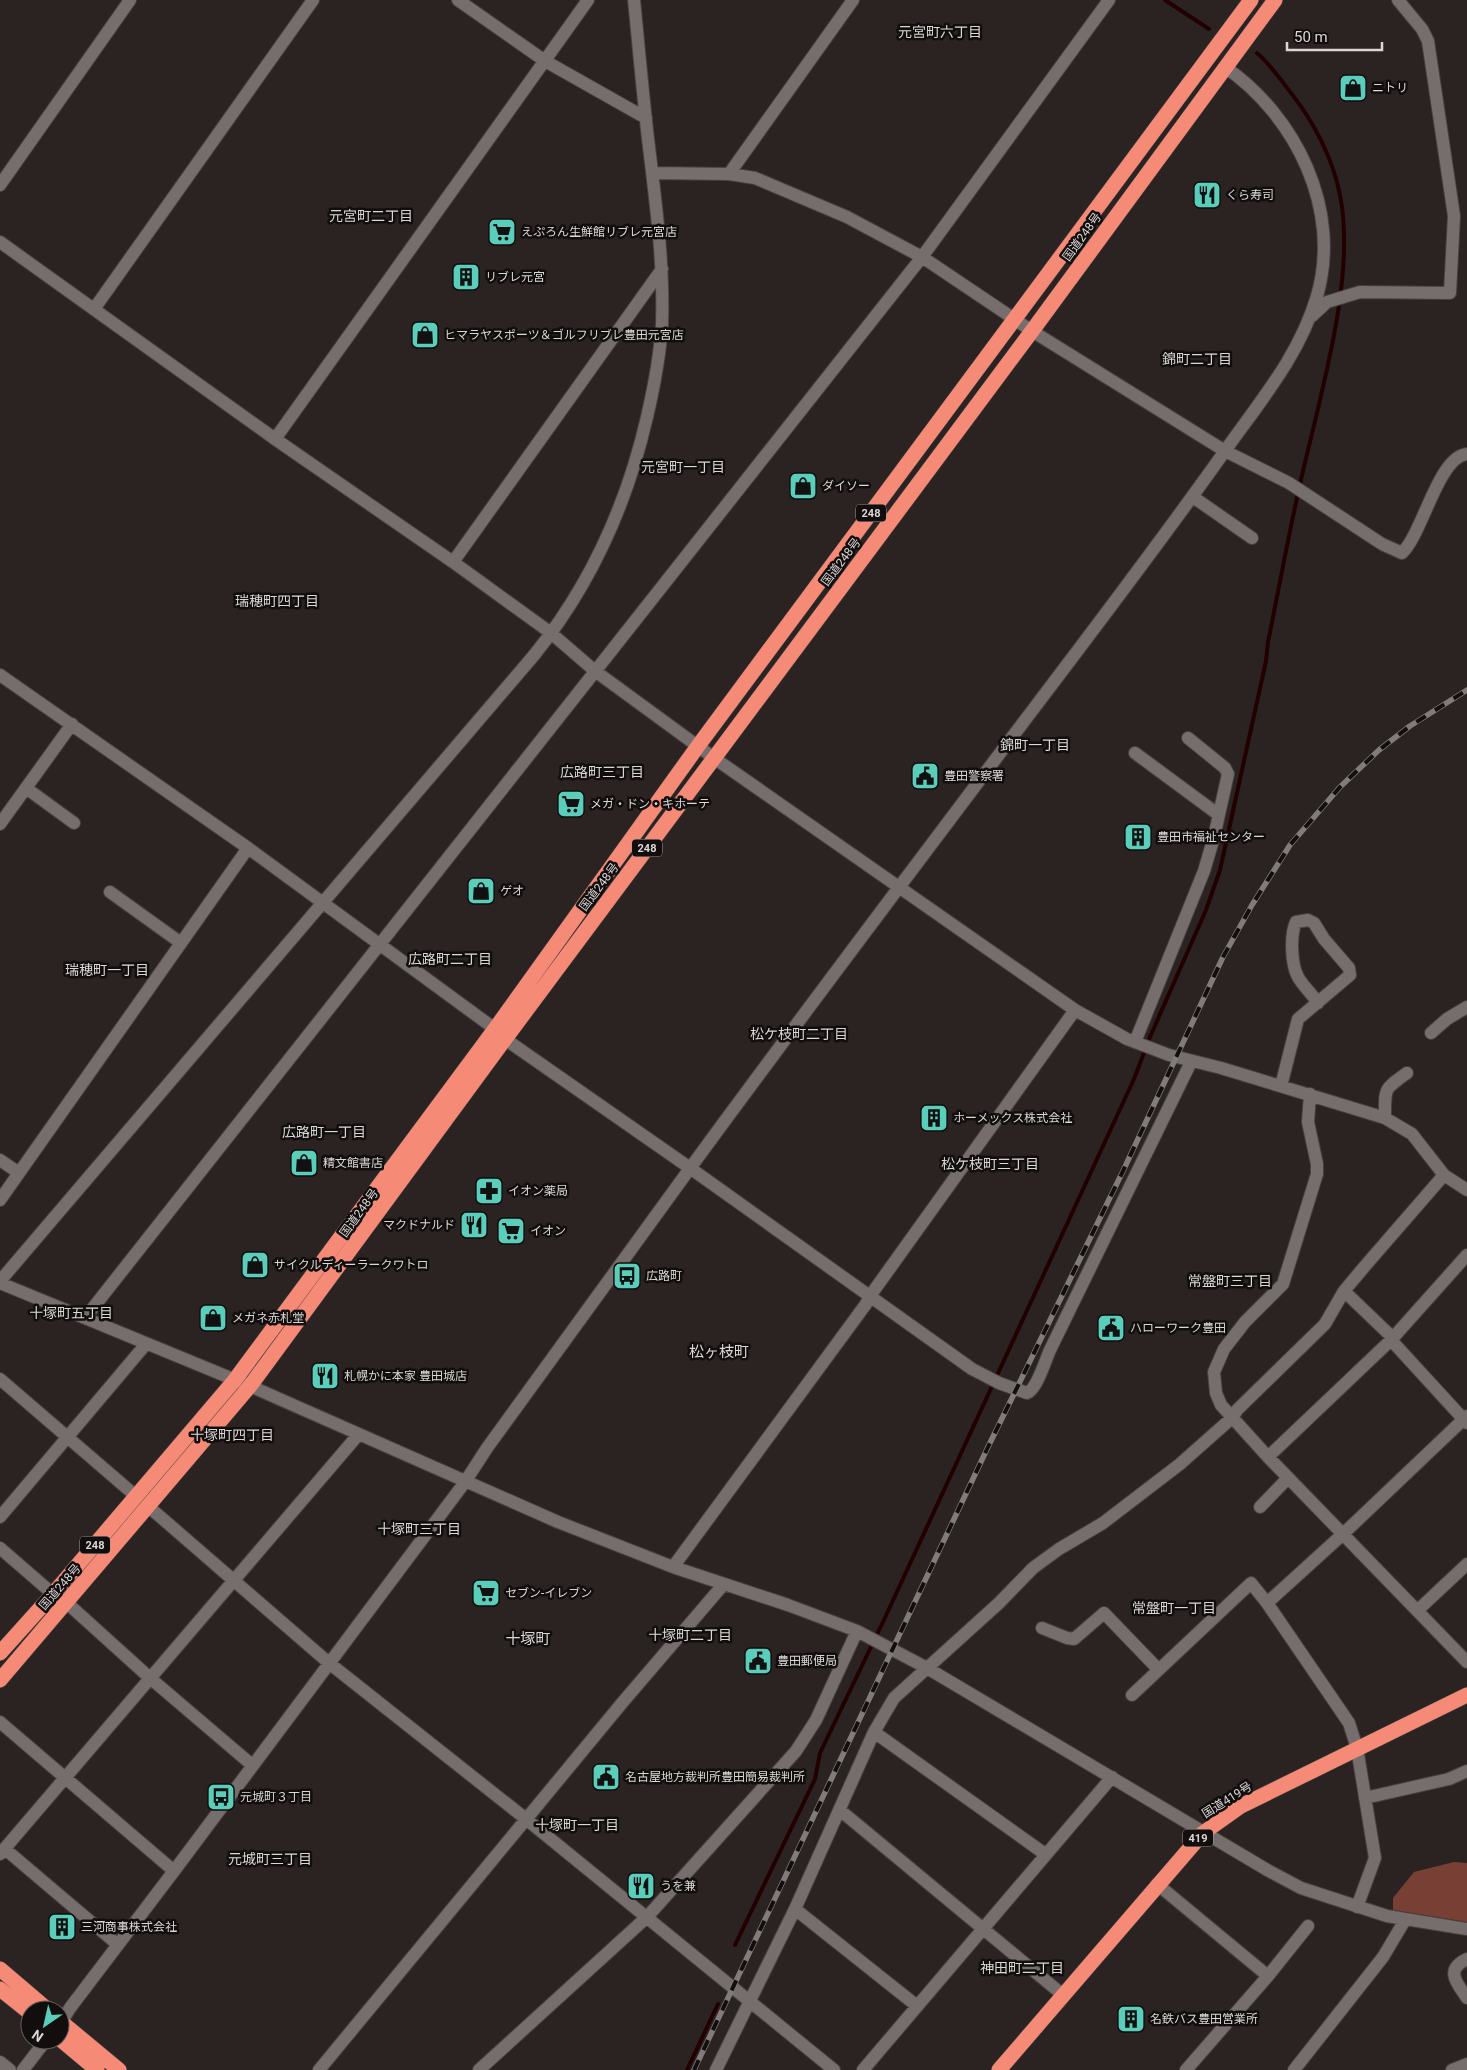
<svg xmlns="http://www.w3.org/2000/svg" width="1467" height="2070" font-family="Roboto,'Noto Sans JP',sans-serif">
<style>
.forest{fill:#783f35}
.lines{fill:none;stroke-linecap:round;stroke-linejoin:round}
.stream{stroke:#200;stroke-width:4}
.minor-casing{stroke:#474241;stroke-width:14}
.highway-casing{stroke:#474241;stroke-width:16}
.minor{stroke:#766e6c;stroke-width:12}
.highway{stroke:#f58a77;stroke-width:15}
.rail-casing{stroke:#817b7a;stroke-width:5.5}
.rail{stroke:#110e0d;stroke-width:4;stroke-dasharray:11;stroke-linecap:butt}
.labels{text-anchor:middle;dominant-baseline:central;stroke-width:5;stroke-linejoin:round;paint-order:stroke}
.shield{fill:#110e0d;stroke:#9e9b9a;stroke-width:1}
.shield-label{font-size:11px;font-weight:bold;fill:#dbd7d6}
.poi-label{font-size:12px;fill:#dbd7d6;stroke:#110e0d;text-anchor:start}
.street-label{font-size:12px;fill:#dbd7d6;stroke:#110e0d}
.neighbourhood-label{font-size:14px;fill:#dbd7d6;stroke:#110e0d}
.quarter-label{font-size:15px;fill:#dbd7d6;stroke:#110e0d}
</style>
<rect width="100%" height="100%" fill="#2b2322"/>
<path class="forest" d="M 1454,1862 L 1467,1863 L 1467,1922 L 1393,1910 L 1393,1898 L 1414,1872 Z"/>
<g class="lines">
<path class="stream" d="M 1165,0 L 1209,29
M 735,1945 L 815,1779 L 820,1753 L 883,1622 L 1134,1079 L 1150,1037 L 1206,910 L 1220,870 L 1266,661 L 1268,642 C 1280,584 1290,525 1304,467 C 1322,389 1356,274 1340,195 C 1333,159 1314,122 1291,93 C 1280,79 1271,65 1257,53
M 687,2070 L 718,2004"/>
<defs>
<path id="minor" d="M 458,0 L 545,61 L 646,118
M 652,173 L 729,174 L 755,178 L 847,217 L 922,257 L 1032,331 L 1225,451 L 1289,483 L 1382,544 L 1402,553 C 1423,533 1438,457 1467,454
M 729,174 L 853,0
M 0,185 L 130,0
M 0,242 L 275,439 L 453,562 L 551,633 L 595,671 L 714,758 L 1075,1010 L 1127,1039 L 1169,1055 L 1221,1068 L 1385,1118 L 1412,1134 L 1444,1175 L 1467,1190
M 94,309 L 313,0
M 1312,316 L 1327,302 L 1360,292 L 1450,293 L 1454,216 L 1428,41 L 1422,29 L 1398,0
M 275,439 L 588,0
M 1193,497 L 1252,538
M 453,562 L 662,269
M 0,675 L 248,848 L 495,1029
M 1135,753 L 1219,815
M 26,788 L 74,823
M 0,824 L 72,724
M 110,892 L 181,943
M 1431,1033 L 1447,1019 L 1467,1007
M 505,1039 L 690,1168 L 972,1369 L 999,1383 L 1027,1393 C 1037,1389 1045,1361 1050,1350 L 1191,1062
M 1135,1042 L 1204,871 L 1214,837 L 1228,774 L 1225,768 L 1188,738
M 1281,1086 L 1298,1019 L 1350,975 L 1349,968 L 1324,939 L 1314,923 L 1308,920 L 1296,922 C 1290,935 1291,964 1298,977 C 1303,986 1312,994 1318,1003
M 1310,1094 L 1308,1122 L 1317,1164 L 1317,1174 L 1283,1284 L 1245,1322 L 1224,1349 L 1214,1372 L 1216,1393 L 1221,1405 L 1268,1457 L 1467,1662
M 1385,1118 C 1385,1088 1383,1090 1407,1073
M 0,1160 L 19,1173
M 0,1200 L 248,848
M 0,1281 L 535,654 C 592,583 627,504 647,417 C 654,387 660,355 662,324 C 664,264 656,205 649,147 C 643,98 639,49 634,0
M 0,1283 L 250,1386 L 558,1522 L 673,1567 L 788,1605 L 857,1631 L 927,1668 L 1269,1871 L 1301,1888 L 1387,1916 L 1467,1929
M 1344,1291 L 1393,1338
M 85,1318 L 922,257 L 1109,0
M 1391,1340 L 1467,1423
M 0,1379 L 137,1497
M 1268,1457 L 1391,1340 L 1467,1255
M 149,1507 L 329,1663 L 526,1819 L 834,2070
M 1260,1507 L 1288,1478
M 0,1517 L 146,1344
M 0,1548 L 53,1594
M 673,1567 L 866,1304 L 870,1296 L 1075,1010
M 67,1603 L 150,1678 L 252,1765
M 1267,1603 L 1343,1534 L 1467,1416
M 1418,1610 L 1467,1564
M 1042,1628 L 1067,1638 L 1074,1639 L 1104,1613 L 1158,1669
M 1132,1695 L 1251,1583 L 1267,1603 L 1349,1723 L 1357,1748 L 1375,1858 L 1357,1907
M 0,1722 L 174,1871
M 874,1732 L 1045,1854
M 1365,1798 L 1449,1779 L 1467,1771
M 841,1811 L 1063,1995
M 5,1849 L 117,1944
M 0,1854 L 358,1435
M 1157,1884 L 1268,1976
M 795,1909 L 917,2006
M 1467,1959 C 1444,1970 1457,1983 1467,1998
M 60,2024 L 70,2008 L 174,1871 L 465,1482 L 487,1448 C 555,1355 622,1261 691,1167 C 806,1010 923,855 1041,699 C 1104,616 1167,533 1227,448 C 1262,399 1300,354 1317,296 C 1342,210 1296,116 1225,67
M 0,2062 L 10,2070
M 23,2070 L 46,2040
M 319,2070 L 622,1703 L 723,1585
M 479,2070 L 647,1917 L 796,1751 L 816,1720 L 857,1631
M 716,2070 L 795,1909 L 874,1732 L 894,1698 L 999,1603 L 1033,1568 L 1059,1549 L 1103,1523 L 1180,1464 L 1233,1417 L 1237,1410 L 1325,1324 L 1344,1291 L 1365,1266 L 1444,1175
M 863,2070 L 1112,1777
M 1186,2070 L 1268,1976 L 1308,1926
M 1294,2070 L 1383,1957 L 1405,1920
M 1452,2070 L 1467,2064"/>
<path id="highway" d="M 0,1653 L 53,1594 L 234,1381 L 495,1029 L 698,746 L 1251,0
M 0,1680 L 250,1386 L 505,1039 L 1032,331 L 1275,0
M 0,1969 L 48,2010
M 0,1989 L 30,2013
M 60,2021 L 119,2070
M 60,2039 L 97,2070
M 999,2070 L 1203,1833 L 1241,1806 L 1467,1695"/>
</defs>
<use href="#minor" class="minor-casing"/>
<use href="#highway" class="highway-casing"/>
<use href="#minor" class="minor"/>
<use href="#highway" class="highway"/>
<defs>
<path id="rail" d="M 694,2070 L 988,1447 L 1123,1171 L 1223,957 L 1252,905 L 1290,845 L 1340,787 L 1379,750 L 1410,726 L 1467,690"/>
</defs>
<use href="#rail" class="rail-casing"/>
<use href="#rail" class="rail"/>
</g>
<defs>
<symbol id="shop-square" viewBox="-11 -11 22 22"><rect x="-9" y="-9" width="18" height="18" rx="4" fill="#5bcebb" stroke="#110e0d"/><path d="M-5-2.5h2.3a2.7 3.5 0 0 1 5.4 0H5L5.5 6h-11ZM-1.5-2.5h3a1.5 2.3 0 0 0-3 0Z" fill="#111"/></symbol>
<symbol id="restaurant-square" viewBox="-11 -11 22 22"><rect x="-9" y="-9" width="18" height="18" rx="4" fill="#5bcebb" stroke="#110e0d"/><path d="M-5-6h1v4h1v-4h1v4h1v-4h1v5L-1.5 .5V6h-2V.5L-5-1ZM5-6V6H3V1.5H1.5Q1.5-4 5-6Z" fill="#111"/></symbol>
<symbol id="supermarket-square" viewBox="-11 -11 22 22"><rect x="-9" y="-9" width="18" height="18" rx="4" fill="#5bcebb" stroke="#110e0d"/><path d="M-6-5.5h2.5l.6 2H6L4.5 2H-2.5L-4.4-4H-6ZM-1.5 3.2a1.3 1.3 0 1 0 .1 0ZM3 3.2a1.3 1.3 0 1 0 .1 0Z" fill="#111"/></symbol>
<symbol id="building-square" viewBox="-11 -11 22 22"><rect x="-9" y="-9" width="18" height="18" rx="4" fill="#5bcebb" stroke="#110e0d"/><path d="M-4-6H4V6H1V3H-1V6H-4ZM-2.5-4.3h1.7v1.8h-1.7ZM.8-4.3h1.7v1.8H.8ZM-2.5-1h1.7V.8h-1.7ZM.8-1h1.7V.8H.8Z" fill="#111"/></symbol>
<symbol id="civic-square" viewBox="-11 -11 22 22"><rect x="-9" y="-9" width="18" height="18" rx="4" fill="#5bcebb" stroke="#110e0d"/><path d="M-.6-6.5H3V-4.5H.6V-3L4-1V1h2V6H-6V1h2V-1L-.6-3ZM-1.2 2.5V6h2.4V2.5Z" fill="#111"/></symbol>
<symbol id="pharmacy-square" viewBox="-11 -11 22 22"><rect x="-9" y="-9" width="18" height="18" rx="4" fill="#5bcebb" stroke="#110e0d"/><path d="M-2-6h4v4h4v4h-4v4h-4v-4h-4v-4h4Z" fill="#111"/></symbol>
<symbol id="bus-square" viewBox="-11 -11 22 22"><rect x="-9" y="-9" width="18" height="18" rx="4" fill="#5bcebb" stroke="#110e0d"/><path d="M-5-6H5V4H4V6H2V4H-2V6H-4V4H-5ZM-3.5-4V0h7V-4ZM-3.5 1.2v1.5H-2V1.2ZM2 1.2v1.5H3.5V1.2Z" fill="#111"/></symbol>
</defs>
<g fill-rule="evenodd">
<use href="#shop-square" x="1337" y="72" width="32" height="32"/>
<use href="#restaurant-square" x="1191" y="179" width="32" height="32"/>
<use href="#supermarket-square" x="486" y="216" width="32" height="32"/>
<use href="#building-square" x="450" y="261" width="32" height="32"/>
<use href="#shop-square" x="409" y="319" width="32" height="32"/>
<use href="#shop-square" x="787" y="470" width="32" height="32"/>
<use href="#civic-square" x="909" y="760" width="32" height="32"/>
<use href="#supermarket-square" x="555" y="788" width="32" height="32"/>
<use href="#building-square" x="1122" y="821" width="32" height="32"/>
<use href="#shop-square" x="465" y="875" width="32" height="32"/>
<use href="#building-square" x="918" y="1102" width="32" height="32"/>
<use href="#shop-square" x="288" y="1147" width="32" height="32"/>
<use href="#pharmacy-square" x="473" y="1175" width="32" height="32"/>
<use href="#restaurant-square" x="458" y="1209" width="32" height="32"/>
<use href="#supermarket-square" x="495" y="1215" width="32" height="32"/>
<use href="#shop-square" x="239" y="1249" width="32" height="32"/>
<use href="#bus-square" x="611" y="1260" width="32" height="32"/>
<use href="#shop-square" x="197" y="1302" width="32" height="32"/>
<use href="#civic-square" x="1095" y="1312" width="32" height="32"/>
<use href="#restaurant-square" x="309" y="1360" width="32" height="32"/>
<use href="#supermarket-square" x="470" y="1577" width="32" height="32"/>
<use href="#civic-square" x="742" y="1645" width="32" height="32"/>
<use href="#civic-square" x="590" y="1761" width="32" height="32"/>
<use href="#bus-square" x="205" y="1781" width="32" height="32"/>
<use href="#restaurant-square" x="625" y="1870" width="32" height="32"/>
<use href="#building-square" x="46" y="1911" width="32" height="32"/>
<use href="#building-square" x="1115" y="2003" width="32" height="32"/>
</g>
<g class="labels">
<g class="shield">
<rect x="856" y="504.5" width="30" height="17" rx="4"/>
<rect x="632" y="839.5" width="30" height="17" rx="4"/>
<rect x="80" y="1536.5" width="30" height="17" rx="4"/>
<rect x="1183" y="1829.5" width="30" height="17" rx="4"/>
</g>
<g class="shield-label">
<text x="871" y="513">248</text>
<text x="647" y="848">248</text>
<text x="95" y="1545">248</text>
<text x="1198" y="1838">419</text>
</g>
<g class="poi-label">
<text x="1372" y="88">ニトリ</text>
<text x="1226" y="195">くら寿司</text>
<text x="521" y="232">えぷろん生鮮館リブレ元宮店</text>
<text x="485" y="277">リブレ元宮</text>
<text x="444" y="335">ヒマラヤスポーツ＆ゴルフリブレ豊田元宮店</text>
<text x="822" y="486">ダイソー</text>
<text x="944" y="776">豊田警察署</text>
<text x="590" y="804">メガ・ドン・キホーテ</text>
<text x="1157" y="837">豊田市福祉センター</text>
<text x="500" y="891">ゲオ</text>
<text x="953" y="1118">ホーメックス株式会社</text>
<text x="323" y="1163">精文館書店</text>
<text x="508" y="1191">イオン薬局</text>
<text x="455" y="1225" text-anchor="end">マクドナルド</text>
<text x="530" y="1231">イオン</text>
<text x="274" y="1265">サイクルディーラークワトロ</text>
<text x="646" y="1276">広路町</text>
<text x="232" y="1318">メガネ赤札堂</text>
<text x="1130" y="1328">ハローワーク豊田</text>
<text x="344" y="1376">札幌かに本家 豊田城店</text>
<text x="505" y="1593">セブン-イレブン</text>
<text x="777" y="1661">豊田郵便局</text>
<text x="625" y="1777">名古屋地方裁判所豊田簡易裁判所</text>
<text x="240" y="1797">元城町３丁目</text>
<text x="660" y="1886">うを兼</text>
<text x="81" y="1927">三河商事株式会社</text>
<text x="1150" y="2019">名鉄バス豊田営業所</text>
</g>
<g class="street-label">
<text transform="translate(1082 237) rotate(-54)">国道248号</text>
<text transform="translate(841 562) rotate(-53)">国道248号</text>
<text transform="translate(599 887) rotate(-53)">国道248号</text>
<text transform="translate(359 1213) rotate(-54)">国道248号</text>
<text transform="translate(60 1587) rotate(-49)">国道248号</text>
<text transform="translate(1227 1800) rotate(-32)">国道419号</text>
</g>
<g class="neighbourhood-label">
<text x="940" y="32">元宮町六丁目</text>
<text x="371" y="216">元宮町二丁目</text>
<text x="1197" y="359">錦町二丁目</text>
<text x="683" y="467">元宮町一丁目</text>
<text x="277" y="601">瑞穂町四丁目</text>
<text x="1035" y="745">錦町一丁目</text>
<text x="602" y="772">広路町三丁目</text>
<text x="450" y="959">広路町二丁目</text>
<text x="107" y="970">瑞穂町一丁目</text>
<text x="799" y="1034">松ケ枝町二丁目</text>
<text x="324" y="1132">広路町一丁目</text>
<text x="990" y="1164">松ケ枝町三丁目</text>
<text x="1230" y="1281">常盤町三丁目</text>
<text x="71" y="1313">十塚町五丁目</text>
<text x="232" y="1435">十塚町四丁目</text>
<text x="419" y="1529">十塚町三丁目</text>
<text x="1174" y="1608">常盤町一丁目</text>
<text x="690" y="1635">十塚町二丁目</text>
<text x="577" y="1825">十塚町一丁目</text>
<text x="270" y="1859">元城町三丁目</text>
<text x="1022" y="1968">神田町二丁目</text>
</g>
<g class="quarter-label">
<text x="719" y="1352">松ヶ枝町</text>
<text x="528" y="1639">十塚町</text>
</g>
</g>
<g transform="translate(45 2025) rotate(214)"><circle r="24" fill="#110e0d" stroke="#625e5d"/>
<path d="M0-4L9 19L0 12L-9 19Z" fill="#5bcebb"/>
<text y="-8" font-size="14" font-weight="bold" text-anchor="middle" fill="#dbd7d6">N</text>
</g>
<path d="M1287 42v8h95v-8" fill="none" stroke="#dbd7d6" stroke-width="2.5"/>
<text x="1294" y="42" font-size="15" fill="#dbd7d6" stroke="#110e0d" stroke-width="4" paint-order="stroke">50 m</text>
</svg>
